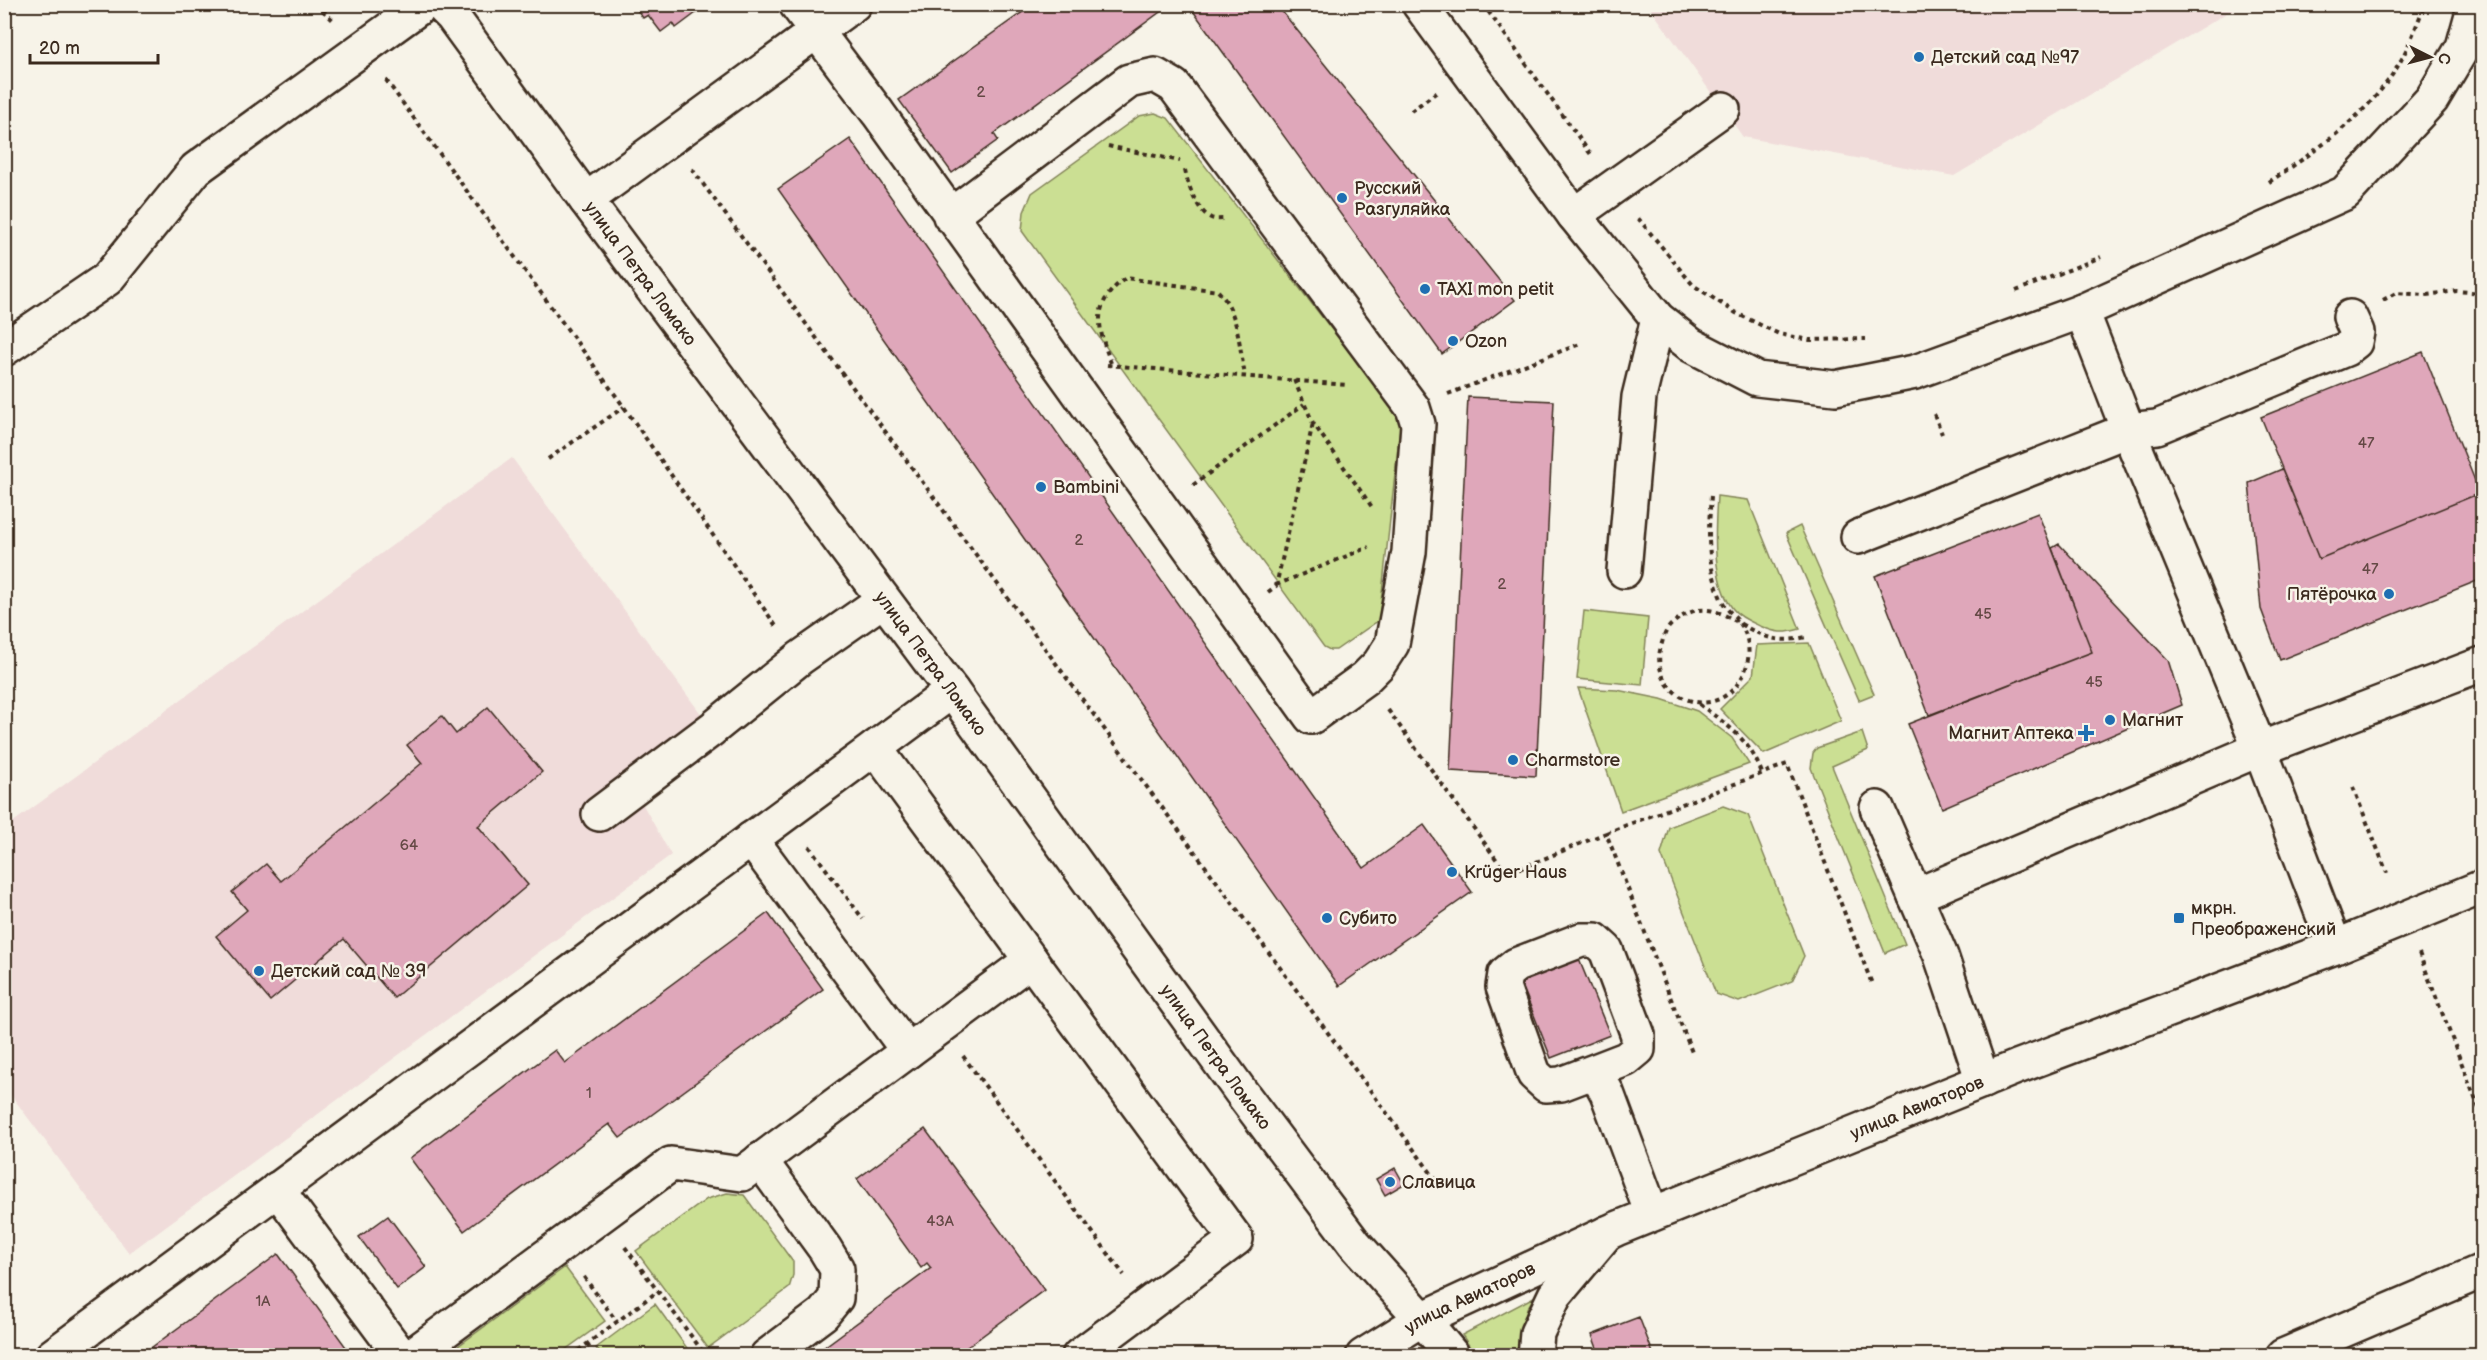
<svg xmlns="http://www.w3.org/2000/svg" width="2487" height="1360" font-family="'Balsamiq Sans',sans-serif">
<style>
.built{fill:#f0dcda}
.green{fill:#cbdf93;stroke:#838458;stroke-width:1.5}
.building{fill:#dfa7ba;stroke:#3b2a1e;stroke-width:1.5}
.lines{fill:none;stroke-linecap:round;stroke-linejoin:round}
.minor-casing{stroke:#3b2a1e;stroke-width:38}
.major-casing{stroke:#3b2a1e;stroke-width:38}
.path{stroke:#3b2a1e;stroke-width:4;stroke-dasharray:4.5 4.5;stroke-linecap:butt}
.minor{stroke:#f7f3e8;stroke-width:33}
.major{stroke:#f7f3e8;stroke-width:33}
.poi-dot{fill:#1f6fb2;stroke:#f7f3e8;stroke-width:2}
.labels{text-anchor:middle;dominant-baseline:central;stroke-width:5;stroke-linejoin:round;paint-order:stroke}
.number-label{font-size:15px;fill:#644945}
.poi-label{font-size:18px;fill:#3b2a1e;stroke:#f7f3e8;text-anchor:start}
.street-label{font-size:18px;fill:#3b2a1e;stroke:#f7f3e8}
</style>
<rect width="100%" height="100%" fill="#f7f3e8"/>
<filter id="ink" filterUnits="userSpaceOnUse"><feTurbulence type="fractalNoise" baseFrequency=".0167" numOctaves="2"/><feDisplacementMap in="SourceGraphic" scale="12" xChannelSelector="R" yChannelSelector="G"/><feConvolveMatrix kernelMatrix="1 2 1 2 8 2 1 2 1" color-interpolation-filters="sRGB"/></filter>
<g filter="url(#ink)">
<path class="built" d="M 1648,5 L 2240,5 L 1954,176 L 1743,137 Z
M 512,458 L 724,745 L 642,803 L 671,855 L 129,1253 L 5,1087 L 5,828 Z"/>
<path class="green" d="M 1155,113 L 1168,118 L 1401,419 L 1379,620 L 1336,650 L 1330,650 L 1324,647 L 1022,231 L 1024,212 L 1032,193 L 1139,116 Z
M 1717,496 L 1748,500 L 1800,629 C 1784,634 1776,633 1760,626 C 1751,622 1739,617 1733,609 C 1711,581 1715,529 1717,496 Z
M 1800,526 L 1874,694 L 1859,700 L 1786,533 Z
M 1584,611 L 1648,618 L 1642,685 L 1577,679 Z
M 1809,643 L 1841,721 L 1764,754 L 1720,709 L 1753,676 L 1757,645 Z
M 1578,688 L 1617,690 L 1661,699 L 1697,711 L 1732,738 L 1749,764 L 1621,811 Z
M 1862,732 L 1868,750 L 1832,766 L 1905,944 L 1885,953 L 1811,768 L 1813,753 L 1817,748 Z
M 1723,806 L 1748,815 L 1804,956 L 1792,981 L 1739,1002 L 1716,994 L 1661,854 L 1669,827 Z
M 727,1193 L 744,1195 L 793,1262 L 793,1275 L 789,1288 L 708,1348 L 636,1251 L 707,1199 Z
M 565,1267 L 605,1321 L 558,1355 L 446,1355 Z
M 1534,1297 L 1527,1309 L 1516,1355 L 1475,1355 L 1462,1335 Z
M 655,1304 L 692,1355 L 602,1355 L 596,1348 Z"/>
<path class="building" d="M 633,4 L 708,4 L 676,28 L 673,23 L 661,32 L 648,15 L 643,18 Z
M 1034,4 L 1171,4 L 994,134 L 998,140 L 952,173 L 899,100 Z
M 1188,4 L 1276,4 L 1515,300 L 1442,354 Z
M 850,139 L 1364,868 L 1424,825 L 1472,892 L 1339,986 L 778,189 Z
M 2423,352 L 2480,493 L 2319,559 L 2261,417 Z
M 1468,397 L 1554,401 L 1536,776 L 1450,771 Z
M 2282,469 L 2319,559 L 2480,493 L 2482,501 L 2482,579 L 2280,660 L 2261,609 L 2249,483 Z
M 2038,513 L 2092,652 L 1929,715 L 1875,576 Z
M 2059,544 L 2168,660 L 2182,705 L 1942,808 L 1908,724 L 2092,652 L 2052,548 Z
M 488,707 L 542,772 L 478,826 L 528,885 L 394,998 L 344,939 L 270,1001 L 216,936 L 247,910 L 232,892 L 266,864 L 281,881 L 422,763 L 407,745 L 442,716 L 456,734 Z
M 768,913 L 823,989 L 620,1138 L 609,1124 L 464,1231 L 410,1158 L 555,1050 L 565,1063 Z
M 1578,957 L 1610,1035 L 1551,1058 L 1520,980 Z
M 925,1129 L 1044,1290 L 955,1356 L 812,1356 L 931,1268 L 927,1263 L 921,1268 L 857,1179 Z
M 1395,1168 L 1404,1184 L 1385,1195 L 1376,1179 Z
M 388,1216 L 426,1267 L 397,1289 L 359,1237 Z
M 278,1254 L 346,1347 L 335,1356 L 140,1356 Z
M 1639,1317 L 1653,1353 L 1645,1356 L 1600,1356 L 1592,1335 Z"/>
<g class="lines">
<defs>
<g id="minor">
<path id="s1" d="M 440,4 L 452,16 L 586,200 L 952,691 L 1241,1092 L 1354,1243 L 1422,1319"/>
<path d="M 796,4 L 878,113 L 1311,717 L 1365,678 L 1379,664 L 1392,644 L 1409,552 L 1418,424 L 1413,408 L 1174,86 L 1155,75 L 1129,81 L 950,216"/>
<path d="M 1419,4 L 1574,215 L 1658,319 L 1691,345 L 1757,379 L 1835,388 L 1915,372 L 2082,311 L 2345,193 L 2432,99 L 2463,47 L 2475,4"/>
<path d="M 586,200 L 854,4"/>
<path d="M 1574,215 L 1723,109"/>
<path d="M 2082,311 L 2128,430 L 2260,749 L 2335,947"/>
<path d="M 4,349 L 107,279 L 196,169 L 424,4"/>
<path d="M 1858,537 L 2128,430 L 2157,427 L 2346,349 L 2355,342 L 2357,332 L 2350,317"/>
<path d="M 1624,571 L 1639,397 L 1658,319"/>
<path d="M 875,748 L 1236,1239 L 1079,1356"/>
<path d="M 1877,808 L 1941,956 L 1983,1081"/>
<path d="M 599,814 L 712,729 L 800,658 L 883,600"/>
<path d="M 751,839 L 908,1051"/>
<path d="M 1915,896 L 2260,749 L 2482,664"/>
<path d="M 1595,1071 L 1626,1059 L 1638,1049 L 1638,1035 L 1606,950 L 1595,940 L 1581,940 L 1516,965 L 1505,974 L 1503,987 L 1534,1074 L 1546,1085 L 1561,1084 L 1595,1071 L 1607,1093 L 1652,1214"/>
<path d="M 760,1160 L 825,1249 L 837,1269 L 836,1298 L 823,1314 L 767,1356"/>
<path d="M 277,1189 L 401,1356"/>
<path d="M 52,1356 L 952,691"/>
<path d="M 411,1356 L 671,1164 L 742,1174 L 1031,960"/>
<path id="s2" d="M 1363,1356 L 1422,1319 L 1616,1229 L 2017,1067 L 2335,947 L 2482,887"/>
</g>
<path id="major" d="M 1422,1319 L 1453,1356
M 1535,1356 L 1537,1333 L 1555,1295 L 1607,1233
M 2283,1356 L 2482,1271"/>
</defs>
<use href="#minor" class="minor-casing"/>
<use href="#major" class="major-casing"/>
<path class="path" d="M 316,4 L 334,21
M 1483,4 L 1592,156
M 386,80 L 624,407 L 776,626
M 1411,111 L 1437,92
M 1108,146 L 1180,161
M 692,169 L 1437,1181
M 1185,170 C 1188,185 1196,210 1211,218 C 1215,220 1221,219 1226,219
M 2269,182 C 2317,150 2369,115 2399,64 C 2409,46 2417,24 2425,4
M 1638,218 L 1693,285 L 1736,313 L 1779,334 L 1809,340 L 1866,339
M 2016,291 L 2101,257
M 2383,300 L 2396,293 L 2426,295 L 2457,291 L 2482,293
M 1111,363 C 1097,327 1091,303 1126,278 L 1218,291 C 1239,312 1239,347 1245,375
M 1107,365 L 1347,385
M 1294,380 L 1313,423 L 1372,507
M 1448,394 L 1580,344
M 1934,414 L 1942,434
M 548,459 L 624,407
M 1193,485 L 1304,404
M 1711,496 C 1709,522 1707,547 1713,573 C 1716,584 1719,598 1726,607 C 1729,612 1734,615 1738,620 C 1753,641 1752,668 1735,687 C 1703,724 1646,689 1662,643 C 1664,636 1666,629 1672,624 C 1712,589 1734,628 1771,638 C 1783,641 1794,640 1806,637
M 1276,585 L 1369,547
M 1268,592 L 1276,586 L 1313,423
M 1699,704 C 1728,726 1748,737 1762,773
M 1388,710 L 1507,874 L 1606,833 L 1693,1055
M 2353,787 L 2387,873
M 1606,833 L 1787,764 L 1872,984
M 809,846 L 863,919
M 2419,953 L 2482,1116
M 963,1056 L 1124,1275
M 625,1247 L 706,1356
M 584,1277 L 617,1322
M 587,1344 L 595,1356
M 571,1356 L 658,1291"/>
<use href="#minor" class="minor"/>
<use href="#major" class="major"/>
</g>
</g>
<g class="poi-dot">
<circle cx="1919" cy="57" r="6"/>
<circle cx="1342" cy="198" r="6"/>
<circle cx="1425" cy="289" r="6"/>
<circle cx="1453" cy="341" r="6"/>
<circle cx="1041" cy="487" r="6"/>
<circle cx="2389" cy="594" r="6"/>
<circle cx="2110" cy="720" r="6"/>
<path d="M2083 724h6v6h6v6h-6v6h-6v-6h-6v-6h6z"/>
<circle cx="1513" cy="760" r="6"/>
<circle cx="1452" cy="872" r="6"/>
<circle cx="1327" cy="918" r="6"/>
<rect x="2173" y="912" width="12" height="12" rx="3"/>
<circle cx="259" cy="971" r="6"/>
<circle cx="1390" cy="1182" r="6"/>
</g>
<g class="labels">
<g class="number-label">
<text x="981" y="92">2</text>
<text x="2366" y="443">47</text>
<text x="1079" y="540">2</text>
<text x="2370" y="569">47</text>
<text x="1502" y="584">2</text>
<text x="1983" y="614">45</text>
<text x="2094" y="682">45</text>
<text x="409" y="845">64</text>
<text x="589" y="1093">1</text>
<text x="940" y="1221">43А</text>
<text x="263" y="1301">1А</text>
</g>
<g class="poi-label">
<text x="1931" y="57">Детский сад №97</text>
<text x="1354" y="188">Русский<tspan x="1354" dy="21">Разгуляйка</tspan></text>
<text x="1437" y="289">TAXI mon petit</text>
<text x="1465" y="341">Ozon</text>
<text x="1053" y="487">Bambini</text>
<text x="2377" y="594" text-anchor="end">Пятёрочка</text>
<text x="2122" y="720">Магнит</text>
<text x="2074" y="733" text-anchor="end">Магнит Аптека</text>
<text x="1525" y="760">Charmstore</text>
<text x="1464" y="872">Krüger Haus</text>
<text x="2191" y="908">мкрн.<tspan x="2191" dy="21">Преображенский</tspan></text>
<text x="1339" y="918">Субито</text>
<text x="271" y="971">Детский сад № 39</text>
<text x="1402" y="1182">Славица</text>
</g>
<g class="street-label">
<text stroke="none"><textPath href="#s1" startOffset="336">улица Петра Ломако</textPath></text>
<text stroke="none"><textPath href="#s1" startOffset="822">улица Петра Ломако</textPath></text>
<text stroke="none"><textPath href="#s1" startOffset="1308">улица Петра Ломако</textPath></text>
<text stroke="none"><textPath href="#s2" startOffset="608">улица Авиаторов</textPath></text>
<text stroke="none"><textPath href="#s2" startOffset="122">улица Авиаторов</textPath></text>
</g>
</g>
<rect width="2487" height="1360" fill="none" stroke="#f7f3e8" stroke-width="24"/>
<rect x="12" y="12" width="2463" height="1336" fill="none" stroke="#3b2a1e" stroke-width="2" filter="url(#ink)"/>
<g transform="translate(2430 57) rotate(96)" stroke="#f7f3e8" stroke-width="4.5" paint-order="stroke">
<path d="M0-4.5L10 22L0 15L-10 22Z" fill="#3b2a1e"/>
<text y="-9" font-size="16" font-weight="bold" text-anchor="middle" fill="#3b2a1e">С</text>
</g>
<path d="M30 54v9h128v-9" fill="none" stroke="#3b2a1e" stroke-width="3"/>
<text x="39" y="54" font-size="18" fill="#3b2a1e" stroke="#f7f3e8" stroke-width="4.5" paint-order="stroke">20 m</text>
</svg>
